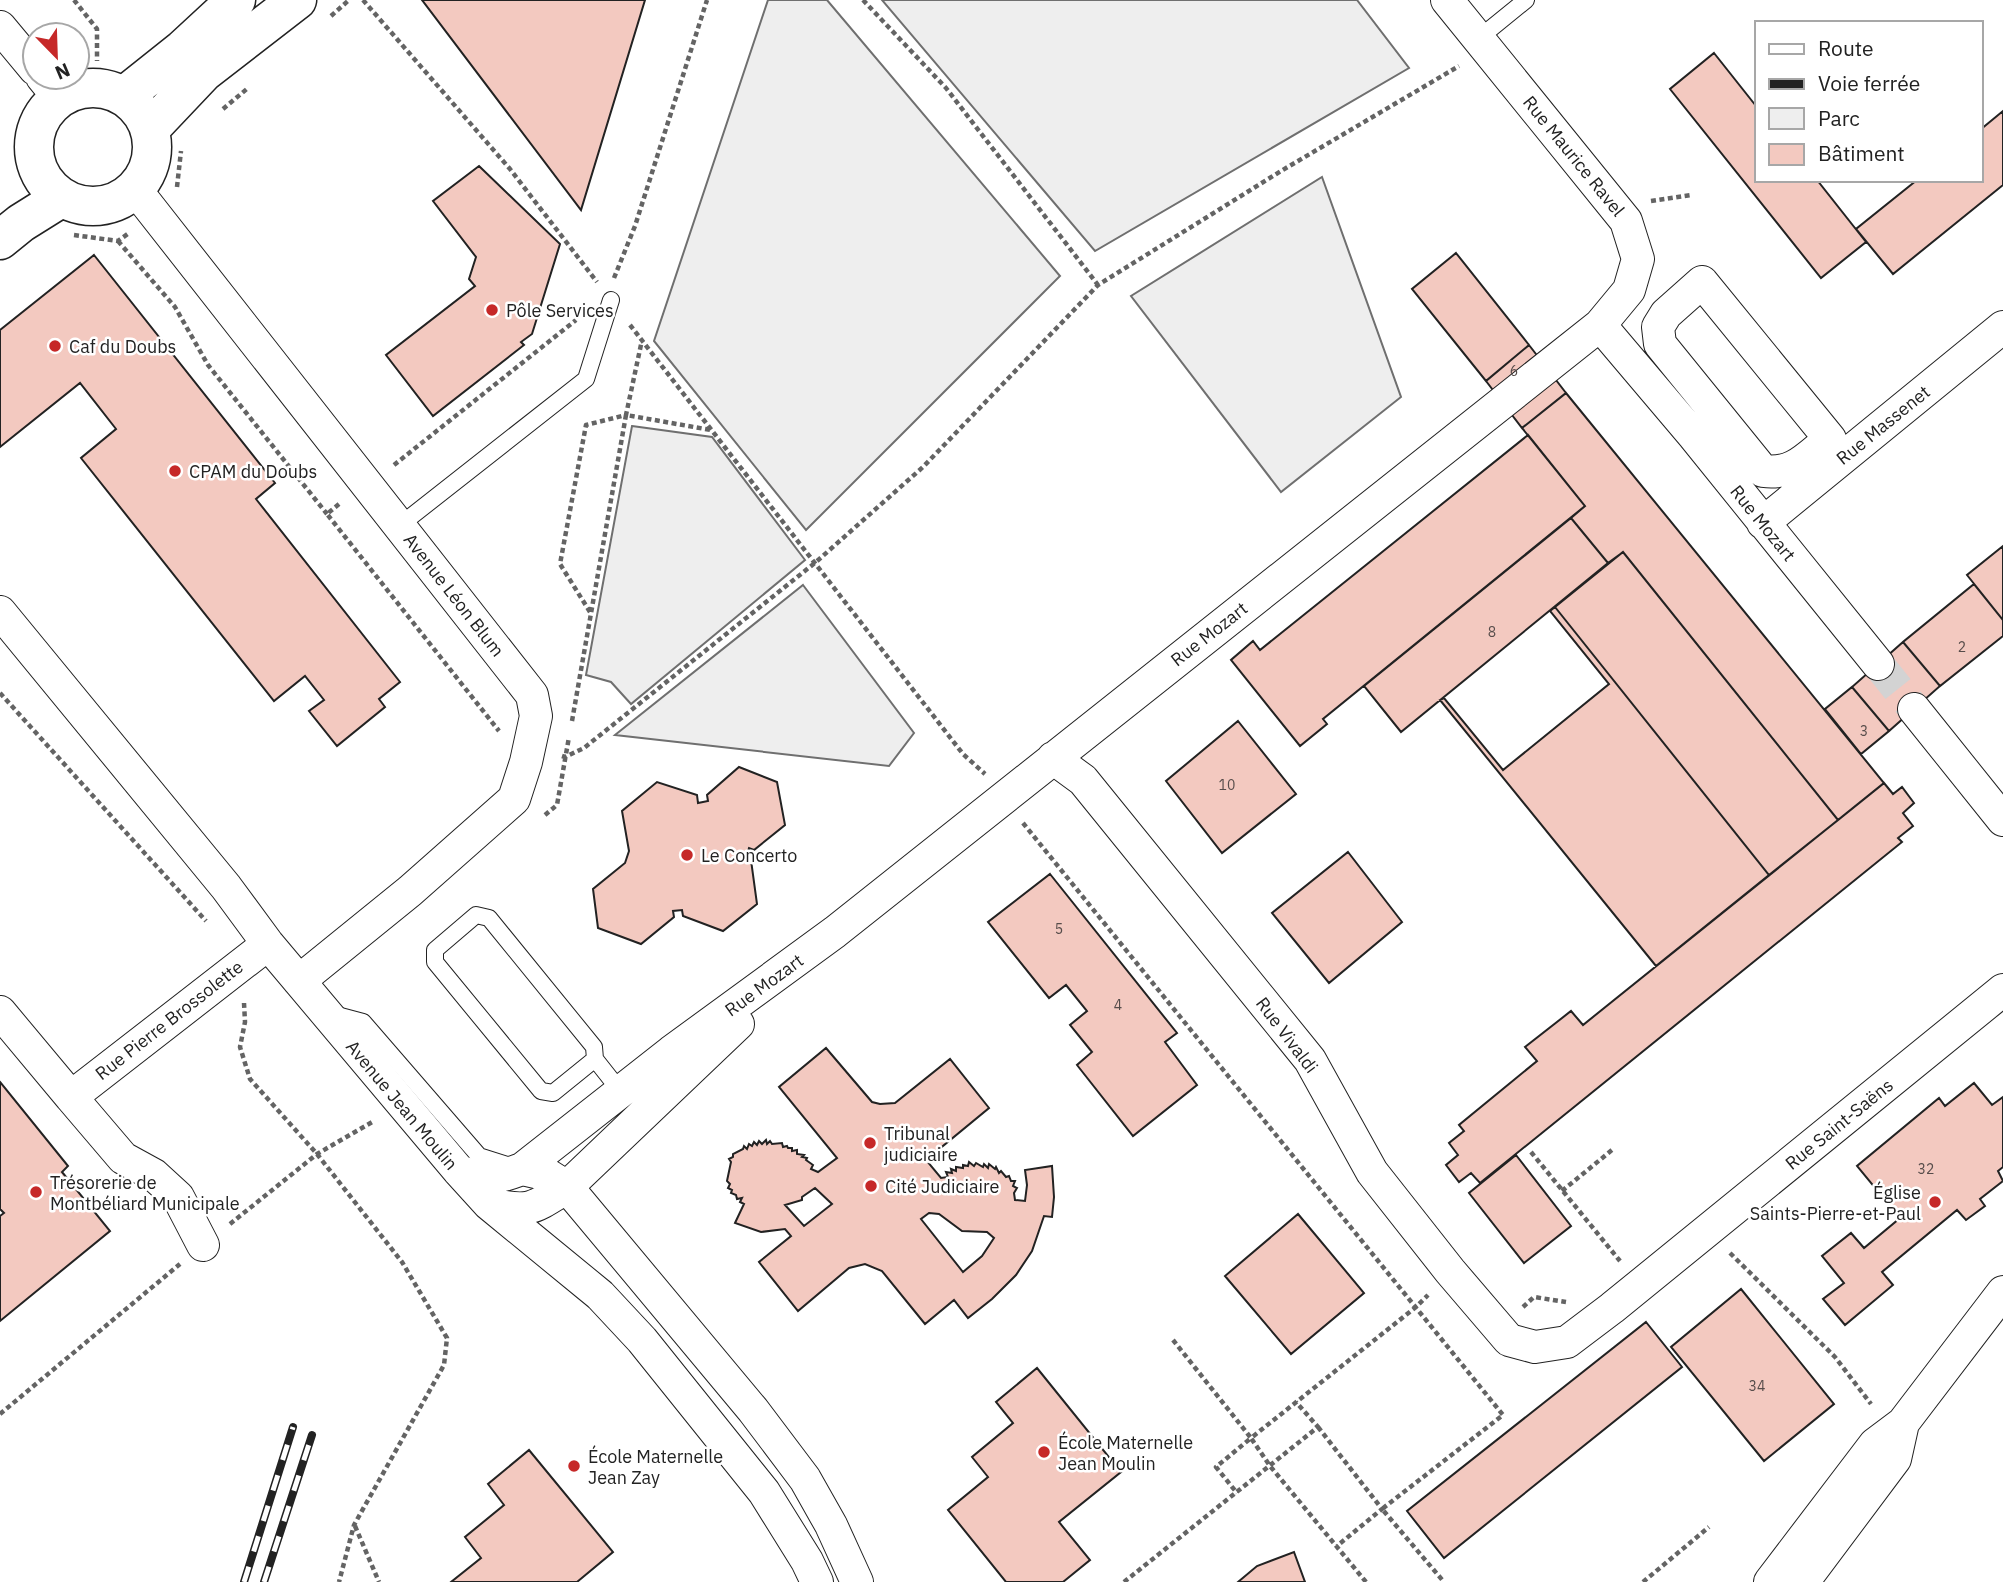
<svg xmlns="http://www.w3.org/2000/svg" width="2003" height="1582" font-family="'IBM Plex Sans',sans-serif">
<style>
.green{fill:#eee;stroke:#6f6f6f;stroke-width:2}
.building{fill:#f3c9c0;stroke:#222;stroke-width:2;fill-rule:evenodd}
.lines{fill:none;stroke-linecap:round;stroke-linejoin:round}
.street-tunnel{stroke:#d3d3d3;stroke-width:32;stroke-dasharray:32 16;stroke-linecap:butt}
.lane-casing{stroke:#222;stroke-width:18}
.street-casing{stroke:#222;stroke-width:34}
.secondary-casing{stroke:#222;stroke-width:41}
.path{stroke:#646464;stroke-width:4.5;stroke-dasharray:5 3.5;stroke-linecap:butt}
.lane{stroke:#fff;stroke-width:16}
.street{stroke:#fff;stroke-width:32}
.secondary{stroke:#fff;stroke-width:38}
.rail-casing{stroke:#222;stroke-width:8}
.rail{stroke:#fff;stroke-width:5;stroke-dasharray:16;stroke-linecap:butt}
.poi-dot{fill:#c62828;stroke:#fff;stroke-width:2.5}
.labels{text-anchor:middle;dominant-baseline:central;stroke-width:5;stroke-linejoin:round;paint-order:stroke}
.number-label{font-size:14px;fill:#564c4a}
.street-label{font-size:18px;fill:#222;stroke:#fff}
.poi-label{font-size:18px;fill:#222;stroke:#fff;text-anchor:start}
</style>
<rect width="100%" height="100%" fill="#fff"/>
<path class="green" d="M 768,0 L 827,0 L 1060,276 L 806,530 L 654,341 Z
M 882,0 L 1357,0 L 1409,68 L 1095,251 Z
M 1322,177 L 1401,397 L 1281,492 L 1131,296 Z
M 632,426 L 712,437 L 805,560 L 631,704 L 611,682 L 586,675 Z
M 803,585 L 914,733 L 889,766 L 615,735 Z"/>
<path class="building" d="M 422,0 L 645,0 L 581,210 Z
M 1714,53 L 1756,106 L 1756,180 L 1817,180 L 1866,242 L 1821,278 L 1670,89 Z
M 2003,111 L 2003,185 L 1893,274 L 1856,229 L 1917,180 L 1980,180 L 1980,130 Z
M 479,166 L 560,244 L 532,334 L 521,342 L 524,345 L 433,416 L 386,355 L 475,286 L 469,279 L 476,257 L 433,201 Z
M 1456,253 L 1529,345 L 1486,381 L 1412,289 Z
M 94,255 L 275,483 L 256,499 L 400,682 L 379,699 L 385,707 L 337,746 L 309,711 L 324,700 L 305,676 L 274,701 L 81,458 L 116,429 L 80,383 L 0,447 L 0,330 Z
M 1529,345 L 1566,393 L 1522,428 L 1486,381 Z
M 1566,393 L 1884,783 L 1838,820 L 1623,552 L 1608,563 L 1571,518 L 1585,506 L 1522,428 Z
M 1528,435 L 1585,506 L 1323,719 L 1327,724 L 1300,746 L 1231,660 L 1253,641 L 1260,650 Z
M 1571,518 L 1608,563 L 1401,732 L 1364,686 Z
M 2003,546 L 2003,620 L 1967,575 Z
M 1623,552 L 1838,820 L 1769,875 L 1555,607 Z
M 1974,584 L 2003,620 L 2003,636 L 1940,686 L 1903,642 Z
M 1555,607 L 1769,875 L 1656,966 L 1440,700 L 1444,698 L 1503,770 L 1609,684 L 1550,611 Z
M 1903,642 L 1940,686 L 1889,731 L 1852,687 Z
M 1852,687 L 1889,731 L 1861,754 L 1825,709 Z
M 1238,721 L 1296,794 L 1222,853 L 1166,781 Z
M 739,767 L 777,782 L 785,825 L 754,850 L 749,848 L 746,859 L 751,860 L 757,904 L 723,931 L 683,916 L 682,910 L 673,911 L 674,917 L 641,944 L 598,928 L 593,889 L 625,863 L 629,851 L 622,811 L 657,782 L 697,795 L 698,803 L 708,801 L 707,795 Z
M 1884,783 L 1893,794 L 1902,787 L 1914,803 L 1903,813 L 1913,826 L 1898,838 L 1902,842 L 1480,1183 L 1471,1173 L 1459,1182 L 1446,1165 L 1458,1155 L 1449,1143 L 1464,1131 L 1459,1125 L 1537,1061 L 1525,1047 L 1571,1011 L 1583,1025 Z
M 1348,852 L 1402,922 L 1329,983 L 1272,913 Z
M 1050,874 L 1177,1033 L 1165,1042 L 1197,1085 L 1133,1136 L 1077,1065 L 1092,1052 L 1070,1025 L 1087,1011 L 1066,985 L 1049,998 L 988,922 Z
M 826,1048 L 872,1102 L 880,1104 L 895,1103 L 950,1059 L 989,1108 L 926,1160 L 941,1178 L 948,1177 L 946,1172 L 952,1173 L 951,1169 L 956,1171 L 956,1167 L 963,1168 L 963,1165 L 968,1166 L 969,1162 L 974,1166 L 976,1163 L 983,1167 L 984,1164 L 988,1168 L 989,1164 L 995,1169 L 996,1167 L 999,1173 L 1001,1171 L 1006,1177 L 1009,1176 L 1011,1181 L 1015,1181 L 1013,1186 L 1017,1188 L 1014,1193 L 1015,1200 L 1025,1201 L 1027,1185 L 1025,1170 L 1052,1166 L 1054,1197 L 1052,1217 L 1044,1216 L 1032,1251 L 1016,1275 L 992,1299 L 968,1318 L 954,1300 L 925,1324 L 882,1271 L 865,1264 L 849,1268 L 798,1311 L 759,1262 L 791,1236 L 785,1229 L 761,1232 L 735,1223 L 744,1204 L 740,1202 L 742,1198 L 737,1199 L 736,1195 L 731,1193 L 732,1190 L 728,1188 L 730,1184 L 727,1181 L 731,1162 L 729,1159 L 733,1157 L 733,1154 L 743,1149 L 744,1146 L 747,1149 L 749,1144 L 752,1146 L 754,1142 L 757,1145 L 759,1141 L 762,1144 L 766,1140 L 767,1144 L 770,1141 L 772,1144 L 782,1143 L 783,1147 L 787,1146 L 788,1148 L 792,1148 L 792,1151 L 797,1150 L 797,1154 L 804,1155 L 802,1157 L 807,1158 L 806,1160 L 813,1165 L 811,1169 L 818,1172 L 837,1158 L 779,1087 ZM 815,1188 L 832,1204 L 804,1226 L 785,1205 L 802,1200 L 802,1197 ZM 929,1213 L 939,1214 L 962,1231 L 987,1232 L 994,1238 L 982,1256 L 963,1272 L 921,1219 Z
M 0,1082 L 68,1166 L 62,1172 L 110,1231 L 0,1321 L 0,1216 L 4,1213 L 0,1209 Z
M 1974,1083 L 1992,1105 L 2003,1097 L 2003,1167 L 1998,1171 L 2003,1181 L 1980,1199 L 1985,1206 L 1966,1220 L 1957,1210 L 1882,1272 L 1893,1285 L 1845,1325 L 1823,1299 L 1844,1283 L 1822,1256 L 1851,1233 L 1864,1248 L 1900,1218 L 1857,1166 L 1939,1098 L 1945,1106 Z
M 1516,1155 L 1571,1226 L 1524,1263 L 1469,1193 Z
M 1298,1214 L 1364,1293 L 1291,1354 L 1225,1276 Z
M 1741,1289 L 1834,1404 L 1764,1461 L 1671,1347 Z
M 1646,1322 L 1682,1367 L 1444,1558 L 1407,1511 Z
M 1037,1368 L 1121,1472 L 1059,1522 L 1090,1560 L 1063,1582 L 1006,1582 L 948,1510 L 988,1477 L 972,1457 L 1013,1423 L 996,1402 Z
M 529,1450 L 613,1552 L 577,1582 L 451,1582 L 481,1558 L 465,1537 L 504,1505 L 488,1484 Z
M 1294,1552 L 1305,1582 L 1238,1582 L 1257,1566 Z"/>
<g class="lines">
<path class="street-tunnel" d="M 1878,664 L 1914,709"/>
<defs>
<path id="lane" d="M 1478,39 L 1526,0
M 399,526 L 586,379 L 611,300
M 333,1014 L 363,1022 L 479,1156 L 513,1167
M 595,1059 L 553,1093 L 541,1091 L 435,962 L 435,950 L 476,915 L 489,918 L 594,1047 L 595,1059 L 621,1092"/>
<path id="street" d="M 0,27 L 35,69
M 42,77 L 59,98
M 135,189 L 532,695 L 536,716 L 526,762 L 514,799 L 410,891 L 299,981
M 1702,282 L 1830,439 C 1807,457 1794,475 1763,471 L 1660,344 L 1658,327 L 1666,314 Z
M 1600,325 L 1694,436 L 1878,664
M 1763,523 L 2003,327
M 0,612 L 226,887 L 268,944 L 459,1171 L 489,1204 L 600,1295 L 642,1340 L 764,1492 L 807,1561 L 817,1582
M 1914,709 L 2003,820
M 1053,758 L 1083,780 L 1310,1060 L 1372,1172 L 1450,1271 L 1509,1340 L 1535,1347 L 1567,1342 L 1612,1308 L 2003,990
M 0,1012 L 71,1097 L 268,944
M 71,1097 L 123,1158 L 154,1175 L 178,1197 L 203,1245
M 522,1169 L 548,1175 L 567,1187 L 753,1410 L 805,1479 L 831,1525 L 857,1582
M 459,1171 C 486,1181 495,1179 522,1169 L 671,1052 L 835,932 L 1600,325 L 1629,290 L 1638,259 L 1626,221 L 1447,0
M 489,1204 C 530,1213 532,1209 567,1187 L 738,1024
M 1770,1582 L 1875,1444 L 1903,1423 L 2003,1292
M 1803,1582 L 1895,1459 L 1903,1423"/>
<path id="secondary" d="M34 147a59 59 0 1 1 118 0a59 59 0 1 1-118 0Z
M 124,96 L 183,49 L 236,0
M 150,129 L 204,72 L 297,0
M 0,240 L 21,223 L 61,198"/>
</defs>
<use href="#lane" class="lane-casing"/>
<use href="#street" class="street-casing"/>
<use href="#secondary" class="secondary-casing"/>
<path class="path" d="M 74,0 L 97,29 L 97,61
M 363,0 L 510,169 L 597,282
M 863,0 L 946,88 L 1098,285
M 331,16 L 349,0
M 223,109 L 248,88
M 177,187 L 181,151
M 1651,201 L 1691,195
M 74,235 L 118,241 L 129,233
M 118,241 L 175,307 L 208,365 L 327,514
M 614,278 L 635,226 L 707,0
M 630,325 L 963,754 L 985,774
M 394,465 L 576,320
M 339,504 L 327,514 L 499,731
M 590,612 L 560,564 L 586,425 L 626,415 L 642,340
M 0,693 L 206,921
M 572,721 L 626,415 L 711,430
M 562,756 L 565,757 L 584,748 L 816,562 L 923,467 L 1098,285 L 1281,171 L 1459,66
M 545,815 L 557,805 L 569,737
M 1023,823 L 1503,1415 L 1382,1509 L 1444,1582
M 244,1003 L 245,1022 L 240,1047 L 250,1079 L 317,1154 L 402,1262 L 447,1338 L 444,1365 L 354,1525 L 339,1582
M 1531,1152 L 1620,1261
M 1562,1191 L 1612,1150
M 230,1224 L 317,1154 L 374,1121
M 1730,1253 L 1835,1357 L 1871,1404
M 1523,1307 L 1534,1297 L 1566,1302
M 1173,1340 L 1251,1438 L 1216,1467 L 1237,1493
M 0,1414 L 180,1264
M 1318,1427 L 1382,1509 L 1337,1546
M 355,1526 L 379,1582
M 1124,1582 L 1318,1427 L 1296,1402
M 1366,1582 L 1270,1466 L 1251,1438 L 1416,1307 L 1428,1295
M 1643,1582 L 1709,1527"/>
<use href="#lane" class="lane"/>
<use href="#street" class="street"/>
<use href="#secondary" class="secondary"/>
<defs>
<path id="rail" d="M 244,1582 L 293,1427
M 264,1582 L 312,1435"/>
</defs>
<use href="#rail" class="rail-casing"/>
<use href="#rail" class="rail"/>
</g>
<g class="poi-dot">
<circle cx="492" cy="310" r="7"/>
<circle cx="55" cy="346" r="7"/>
<circle cx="175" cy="471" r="7"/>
<circle cx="687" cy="855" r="7"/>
<circle cx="870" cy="1143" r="7"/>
<circle cx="871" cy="1186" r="7"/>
<circle cx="36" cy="1192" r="7"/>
<circle cx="1935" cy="1202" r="7"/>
<circle cx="1044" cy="1452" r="7"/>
<circle cx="574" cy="1466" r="7"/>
</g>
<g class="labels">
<g class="number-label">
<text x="1514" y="371">6</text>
<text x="1492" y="632">8</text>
<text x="1962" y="647">2</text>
<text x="1864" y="731">3</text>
<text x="1227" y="785">10</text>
<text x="1059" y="929">5</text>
<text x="1118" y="1005">4</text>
<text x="1926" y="1169">32</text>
<text x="1757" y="1386">34</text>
</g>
<g class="street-label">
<text transform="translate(1574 156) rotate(51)">Rue Maurice Ravel</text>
<text transform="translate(1883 425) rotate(-39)">Rue Massenet</text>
<text transform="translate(1763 523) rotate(51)">Rue Mozart</text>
<text transform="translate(454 595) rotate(52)">Avenue Léon Blum</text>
<text transform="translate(1209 634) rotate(-38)">Rue Mozart</text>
<text transform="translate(764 985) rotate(-36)">Rue Mozart</text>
<text transform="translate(169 1020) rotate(-38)">Rue Pierre Brossolette</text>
<text transform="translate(1287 1035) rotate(53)">Rue Vivaldi</text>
<text transform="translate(402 1105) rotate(50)">Avenue Jean Moulin</text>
<text transform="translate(1839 1124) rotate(-39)">Rue Saint-Saëns</text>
</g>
<g class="poi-label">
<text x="506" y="310">Pôle Services</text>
<text x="69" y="346">Caf du Doubs</text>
<text x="189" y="471">CPAM du Doubs</text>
<text x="701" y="855">Le Concerto</text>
<text x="884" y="1133">Tribunal<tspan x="884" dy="21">judiciaire</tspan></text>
<text x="50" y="1182">Trésorerie de<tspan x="50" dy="21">Montbéliard Municipale</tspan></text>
<text x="885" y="1186">Cité Judiciaire</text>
<text x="1921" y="1192" text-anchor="end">Église<tspan x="1921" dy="21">Saints-Pierre-et-Paul</tspan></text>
<text x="1058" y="1442">École Maternelle<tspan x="1058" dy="21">Jean Moulin</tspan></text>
<text x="588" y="1456">École Maternelle<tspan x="588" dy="21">Jean Zay</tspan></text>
</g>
</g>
<rect x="1755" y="21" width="228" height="161" fill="#ffffff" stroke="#a7a7a7" stroke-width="2"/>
<rect x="1769" y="44" width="35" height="10" fill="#ffffff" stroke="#a7a7a7" stroke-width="2"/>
<text x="1818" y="56" font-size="21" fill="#222222">Route</text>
<rect x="1769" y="79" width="35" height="10" fill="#222222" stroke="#a7a7a7" stroke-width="2"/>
<text x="1818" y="91" font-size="21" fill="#222222">Voie ferrée</text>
<rect x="1769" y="108" width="35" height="21" fill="#eeeeee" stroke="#a7a7a7" stroke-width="2"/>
<text x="1818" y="126" font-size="21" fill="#222222">Parc</text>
<rect x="1769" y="144" width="35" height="21" fill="#f3c9c0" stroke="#a7a7a7" stroke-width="2"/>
<text x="1818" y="161" font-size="21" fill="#222222">Bâtiment</text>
<g transform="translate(56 56) rotate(157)"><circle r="33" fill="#ffffff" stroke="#a7a7a7" stroke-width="2"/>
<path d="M0-5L12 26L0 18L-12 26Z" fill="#c62828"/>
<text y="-10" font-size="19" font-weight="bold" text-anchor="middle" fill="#222222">N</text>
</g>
</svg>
